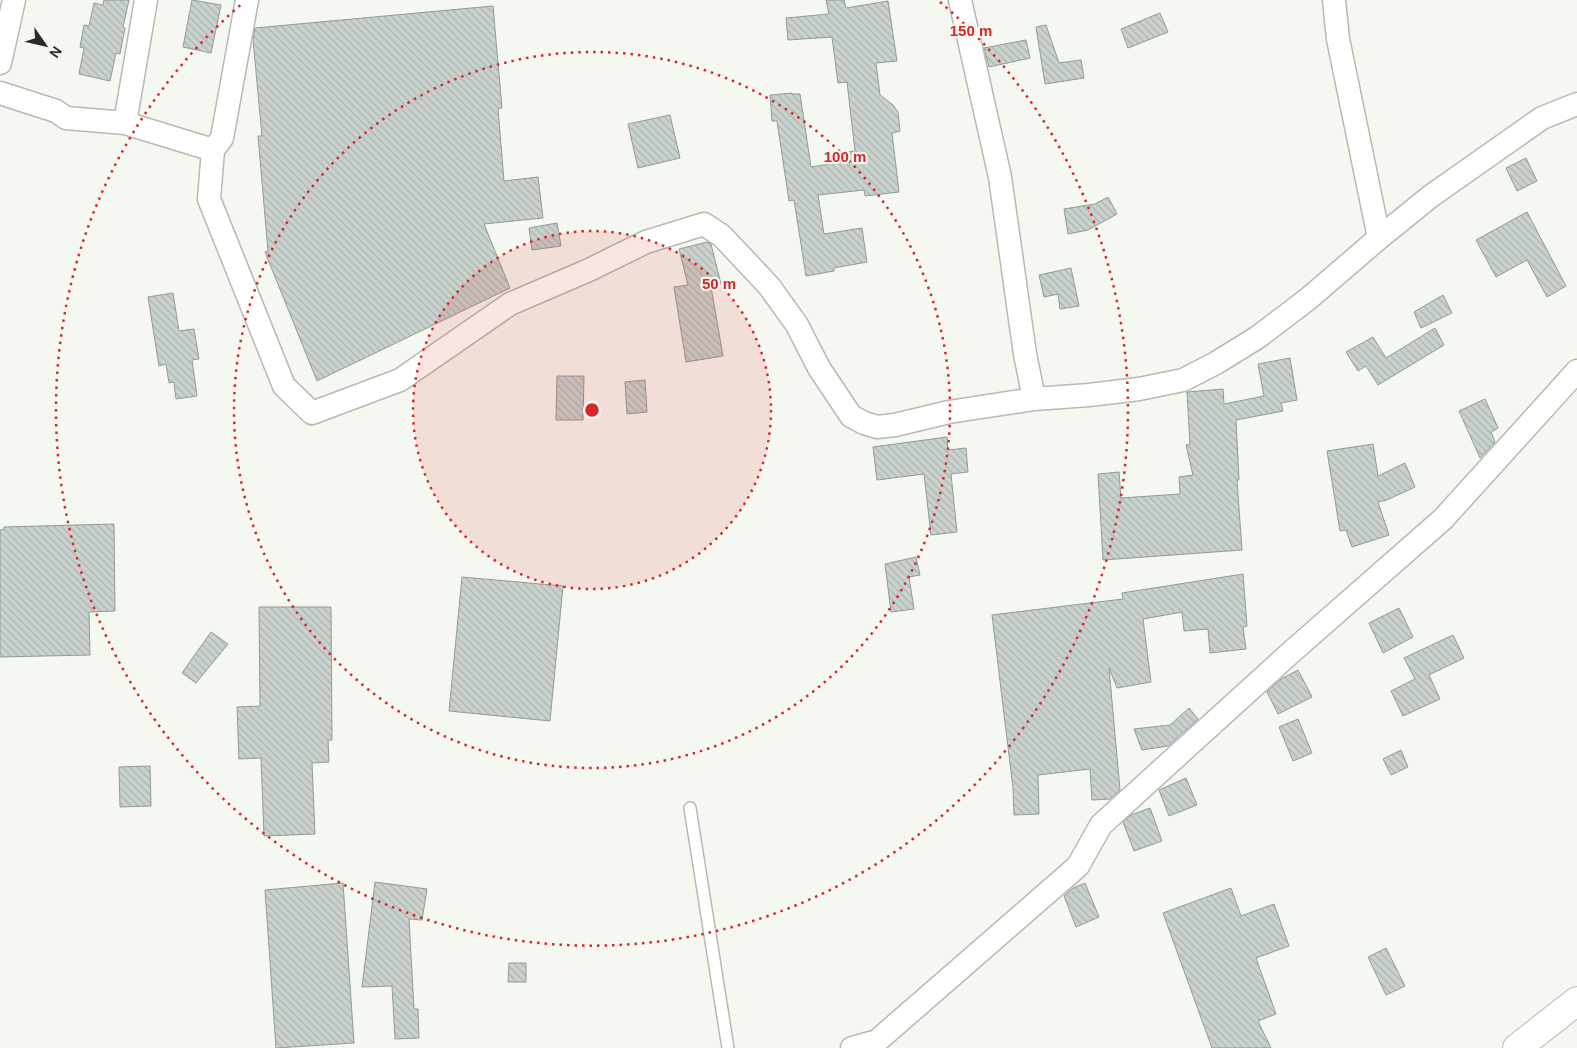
<svg xmlns="http://www.w3.org/2000/svg" width="1577" height="1048" font-family="Arial,sans-serif">
<style>
.building{fill:url(#building-back-hatch);stroke:#929a96}
.lines{fill:none;stroke-linecap:round;stroke-linejoin:round}
.lane-casing{stroke:#b6bab2;stroke-width:14}
.street-casing{stroke:#b6bab2;stroke-width:25}
.secondary-casing{stroke:#b6bab2;stroke-width:30}
.lane{stroke:#fff;stroke-width:11}
.street{stroke:#fff;stroke-width:22}
.secondary{stroke:#fff;stroke-width:28}
.ring{fill:none;stroke:#d62828;stroke-width:2.5;stroke-dasharray:2.5 5}
.centre{fill:#d62828;stroke:#f5f8f0;stroke-width:2.5}
.ring-label{font-size:15px;text-anchor:middle;font-weight:bold;fill:#d62828;stroke:#f5f8f0;stroke-width:4.5;stroke-linejoin:round;paint-order:stroke}
</style>
<defs>
<pattern id="building-back-hatch" width="6" height="6" patternUnits="userSpaceOnUse" patternTransform="scale(1.25)"><rect width="6" height="6" fill="#c9d2cd"/><path d="M-1 5l2 2M0 0l6 6M5-1l2 2" fill="none" stroke="#adb4b0"/></pattern>
</defs>
<rect width="100%" height="100%" fill="#f5f8f0"/>
<path class="building" d="M 104,0 L 129,0 L 123,27 L 125,28 L 120,54 L 116,53 L 110,81 L 79,74 L 84,48 L 80,47 L 84,25 L 89,26 L 94,3 L 103,5 Z
M 192,0 L 221,5 L 211,53 L 183,47 Z
M 826,0 L 844,0 L 846,8 L 888,1 L 897,61 L 876,63 L 880,95 L 893,105 L 898,112 L 900,131 L 892,133 L 899,192 L 865,196 L 864,190 L 818,195 L 824,234 L 862,228 L 867,262 L 834,268 L 834,271 L 806,276 L 794,200 L 789,201 L 777,121 L 772,121 L 770,95 L 792,93 L 792,94 L 800,94 L 811,167 L 849,161 L 848,152 L 855,151 L 847,82 L 838,83 L 832,37 L 788,40 L 786,18 L 829,14 Z
M 493,6 L 502,108 L 498,109 L 504,181 L 538,177 L 543,218 L 484,224 L 510,288 L 317,381 L 265,252 L 268,251 L 258,136 L 262,136 L 253,40 L 255,28 Z
M 1160,13 L 1168,32 L 1128,48 L 1121,29 Z
M 1046,25 L 1059,63 L 1081,60 L 1084,78 L 1045,84 L 1036,27 Z
M 1026,40 L 1030,58 L 989,67 L 984,48 Z
M 670,115 L 680,158 L 638,168 L 628,124 Z
M 1526,158 L 1537,181 L 1517,191 L 1506,168 Z
M 1108,197 L 1117,214 L 1088,230 L 1068,234 L 1064,209 L 1095,204 Z
M 1527,212 L 1566,286 L 1547,297 L 1527,260 L 1496,277 L 1476,240 Z
M 557,223 L 561,246 L 532,250 L 529,228 Z
M 707,242 L 711,244 L 721,284 L 711,287 L 723,356 L 686,362 L 674,287 L 688,285 L 679,249 Z
M 1071,268 L 1079,306 L 1060,309 L 1058,294 L 1044,297 L 1039,275 Z
M 173,293 L 179,331 L 194,329 L 199,359 L 192,360 L 197,396 L 176,399 L 174,382 L 169,383 L 166,364 L 159,366 L 148,297 Z
M 1443,295 L 1452,313 L 1421,328 L 1414,312 Z
M 1435,328 L 1444,345 L 1378,385 L 1366,366 L 1358,371 L 1346,352 L 1373,337 L 1386,358 Z
M 1290,358 L 1297,400 L 1281,403 L 1283,411 L 1236,420 L 1239,480 L 1237,480 L 1242,550 L 1103,560 L 1098,474 L 1119,472 L 1121,498 L 1180,494 L 1179,477 L 1193,475 L 1186,445 L 1190,444 L 1187,392 L 1223,389 L 1224,404 L 1264,396 L 1258,364 Z
M 557,376 L 584,376 L 583,420 L 556,420 Z
M 645,380 L 647,412 L 627,414 L 625,382 Z
M 1485,399 L 1498,428 L 1491,432 L 1495,442 L 1480,458 L 1459,411 Z
M 947,437 L 948,450 L 966,448 L 968,472 L 951,474 L 957,532 L 931,535 L 924,474 L 877,480 L 873,447 Z
M 1373,444 L 1378,476 L 1405,463 L 1415,487 L 1387,500 L 1378,502 L 1389,535 L 1352,547 L 1346,530 L 1340,531 L 1327,451 Z
M 114,524 L 115,611 L 89,612 L 90,655 L 0,657 L 0,530 L 4,529 L 4,527 Z
M 916,557 L 920,575 L 909,577 L 914,609 L 891,612 L 885,564 Z
M 1243,574 L 1247,626 L 1243,627 L 1246,649 L 1210,653 L 1208,629 L 1184,631 L 1182,612 L 1143,619 L 1151,682 L 1117,688 L 1109,668 L 1120,790 L 1110,799 L 1092,800 L 1090,769 L 1038,775 L 1039,814 L 1014,815 L 1013,788 L 992,615 L 1123,599 L 1122,593 Z
M 462,577 L 563,586 L 550,721 L 449,711 Z
M 259,607 L 331,607 L 332,740 L 328,740 L 329,762 L 312,763 L 315,834 L 264,836 L 261,758 L 239,759 L 237,707 L 260,706 Z
M 1399,608 L 1413,637 L 1383,653 L 1369,623 Z
M 211,632 L 228,644 L 196,683 L 182,673 Z
M 1453,635 L 1464,658 L 1429,675 L 1440,699 L 1403,716 L 1391,691 L 1415,679 L 1404,658 Z
M 1298,670 L 1312,697 L 1278,714 L 1267,692 L 1281,679 Z
M 1189,708 L 1198,719 L 1168,746 L 1142,750 L 1134,729 L 1170,725 Z
M 1298,719 L 1312,753 L 1293,761 L 1279,727 Z
M 1401,750 L 1408,767 L 1391,775 L 1383,759 Z
M 150,766 L 151,806 L 120,807 L 119,767 Z
M 1186,778 L 1197,805 L 1169,816 L 1159,790 Z
M 1150,808 L 1162,841 L 1134,851 L 1123,822 L 1131,815 Z
M 375,882 L 427,889 L 422,920 L 409,919 L 414,1009 L 418,1009 L 419,1038 L 395,1039 L 392,986 L 362,987 Z
M 343,883 L 354,1043 L 276,1048 L 265,890 Z
M 1085,883 L 1099,917 L 1076,927 L 1064,896 L 1073,888 Z
M 1231,888 L 1241,916 L 1274,904 L 1289,946 L 1256,958 L 1276,1014 L 1258,1021 L 1271,1048 L 1212,1048 L 1163,913 Z
M 1386,948 L 1405,986 L 1386,995 L 1368,957 Z
M 509,963 L 526,963 L 526,982 L 508,982 Z"/>
<g class="lines">
<defs>
<path id="lane" d="M 690,808 L 728,1048"/>
<path id="street" d="M 247,0 L 222,138 L 213,150 L 209,199 L 284,386 L 312,413 L 400,380 L 510,304 L 589,270 L 646,242 L 704,224 L 722,236 L 769,286 L 797,325 L 819,368 L 851,416 L 864,423 L 877,427 L 895,425 L 949,412 L 1034,399 L 1089,395 L 1139,389 L 1183,380 L 1216,363 L 1258,337 L 1308,299 L 1379,238 L 1431,196 L 1542,118 L 1577,104
M 960,0 L 1000,177 L 1025,354 L 1034,399
M 1334,0 L 1338,39 L 1379,238
M 0,63 L 14,0
M 0,93 L 56,111 L 66,118 L 125,123 L 213,150
M 125,123 L 146,0
M 852,1048 L 877,1041 L 1078,866 L 1101,825 L 1288,655 L 1443,519 L 1577,371"/>
<path id="secondary" d="M 1517,1048 L 1577,1001"/>
</defs>
<use href="#lane" class="lane-casing"/>
<use href="#street" class="street-casing"/>
<use href="#secondary" class="secondary-casing"/>
<use href="#lane" class="lane"/>
<use href="#street" class="street"/>
<use href="#secondary" class="secondary"/>
</g>
<circle cx="592" cy="410" r="179" fill="#d62828" fill-opacity=".12"/>
<g class="ring">
<circle cx="592" cy="410" r="179"/>
<circle cx="592" cy="410" r="358"/>
<path d="M940 2A536 536 0 1 1 244 2"/>
</g>
<circle cx="592" cy="410" r="8" class="centre"/>
<g class="ring-label">
<text x="971" y="36">150 m</text>
<text x="845" y="162">100 m</text>
<text x="719" y="289">50 m</text>
</g>
<g transform="translate(45 45) rotate(124)" stroke="#f5f8f0" stroke-width="4" paint-order="stroke">
<path d="M0-4L9 19L0 12L-9 19Z" fill="#2b2c29"/>
<text y="-8" font-size="14" font-weight="bold" text-anchor="middle" fill="#2b2c29">N</text>
</g>
</svg>
